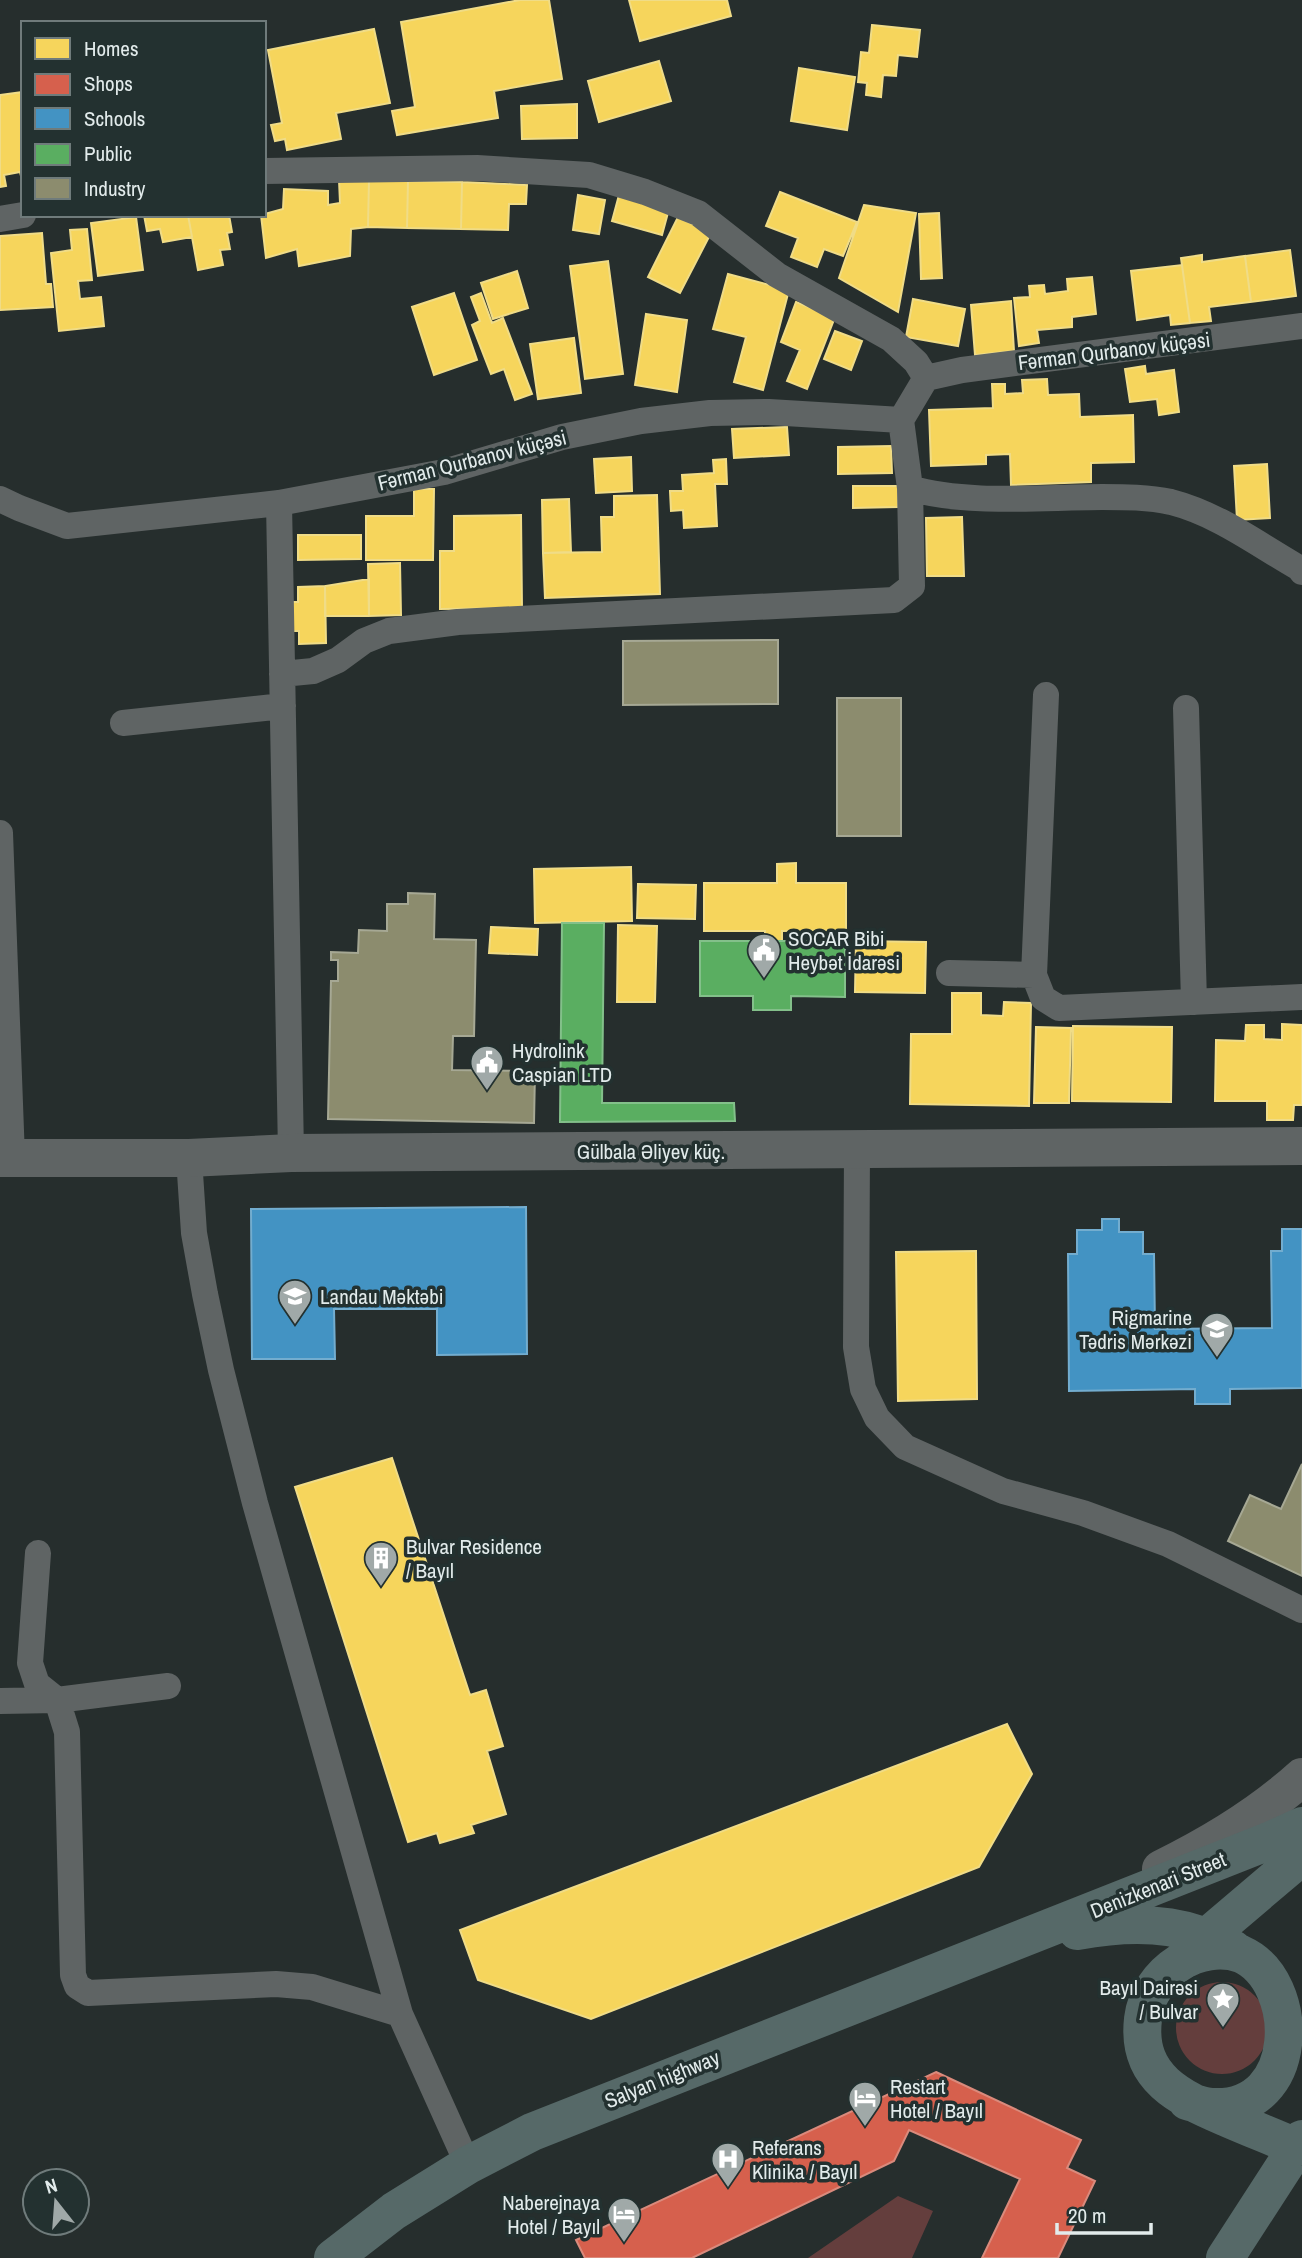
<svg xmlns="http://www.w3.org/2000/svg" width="1302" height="2258" font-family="'Archivo Narrow',sans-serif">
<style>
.green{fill:#643e3d}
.homes{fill:#f6d55c;stroke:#f0dc87;stroke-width:2}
.shops{fill:#d6604d;stroke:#da8a7c;stroke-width:2}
.schools{fill:#4393c3;stroke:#73adcf;stroke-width:2}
.public{fill:#5aae61;stroke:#83c08a;stroke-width:2}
.industry{fill:#8c8c6e;stroke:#a6a894;stroke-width:2}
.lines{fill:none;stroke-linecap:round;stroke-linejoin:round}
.street{stroke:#5f6464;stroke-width:26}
.secondary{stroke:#5f6464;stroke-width:38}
.highway{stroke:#566968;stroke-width:38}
.labels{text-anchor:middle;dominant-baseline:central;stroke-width:7;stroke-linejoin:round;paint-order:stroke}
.street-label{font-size:21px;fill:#e2ebeb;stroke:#233130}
.poi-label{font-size:21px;fill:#e2ebeb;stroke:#233130;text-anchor:start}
</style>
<rect width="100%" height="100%" fill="#262e2d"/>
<path class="green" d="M1176 2028a46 46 0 1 1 92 0a46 46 0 1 1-92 0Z
M 898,2196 L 933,2211 L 912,2258 L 808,2258 Z"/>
<path class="homes" d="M 520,0 L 549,0 L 562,79 L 494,91 L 498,118 L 397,135 L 392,111 L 415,107 L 401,22 Z
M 629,0 L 727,0 L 731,16 L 640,41 Z
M 872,25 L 920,30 L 917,57 L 898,55 L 896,76 L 883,75 L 881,97 L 866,95 L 867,83 L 858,82 L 861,52 L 869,53 Z
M 374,29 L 390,103 L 336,113 L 341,139 L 287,150 L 285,139 L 275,141 L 271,125 L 282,123 L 268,50 Z
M 659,61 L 671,101 L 599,122 L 588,81 Z
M 799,68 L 855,77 L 847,130 L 791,121 Z
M 23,92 L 23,184 L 20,172 L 4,175 L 6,186 L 0,187 L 0,95 Z
M 577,104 L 577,138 L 522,139 L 521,106 Z
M 339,180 L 369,180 L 368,227 L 351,229 L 350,256 L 299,266 L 297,249 L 266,258 L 261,215 L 283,209 L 284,189 L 328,191 L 328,205 L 340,203 Z
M 369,180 L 408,181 L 407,228 L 368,227 Z
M 408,181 L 462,182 L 461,229 L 407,228 Z
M 462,182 L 527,185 L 526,204 L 509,204 L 508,230 L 461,229 Z
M 780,192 L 857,222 L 843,256 L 824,249 L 817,267 L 791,257 L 798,238 L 766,226 Z
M 578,195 L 605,200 L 599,234 L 573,230 Z
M 619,195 L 669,209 L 662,235 L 612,221 Z
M 864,205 L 916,213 L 898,312 L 839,278 Z
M 939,213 L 942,278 L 921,279 L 919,214 Z
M 144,215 L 188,215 L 192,237 L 163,242 L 160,229 L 147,231 Z
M 188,215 L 229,215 L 232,232 L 227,233 L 230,249 L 220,250 L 223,265 L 198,270 Z
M 136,217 L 143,270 L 98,276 L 91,223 Z
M 678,217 L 711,233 L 680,293 L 648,277 Z
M 87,229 L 92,280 L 78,281 L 80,299 L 101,297 L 104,326 L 59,331 L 51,253 L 72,250 L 70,230 Z
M 42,233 L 46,284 L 51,284 L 53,307 L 0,310 L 0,236 Z
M 1290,250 L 1296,296 L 1251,302 L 1245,256 Z
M 1202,255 L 1202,262 L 1245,256 L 1251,302 L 1209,307 L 1211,321 L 1190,323 L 1181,258 Z
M 608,261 L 623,374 L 585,379 L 570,266 Z
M 1182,265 L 1190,323 L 1171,325 L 1170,315 L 1137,320 L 1131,271 Z
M 517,271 L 528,308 L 493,319 L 481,283 Z
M 728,274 L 789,290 L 763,390 L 734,382 L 746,337 L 713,329 Z
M 1092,277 L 1096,314 L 1072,317 L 1072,327 L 1037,330 L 1039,343 L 1019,346 L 1014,298 L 1030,297 L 1029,286 L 1044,285 L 1045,294 L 1068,291 L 1067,279 Z
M 454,293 L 477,360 L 434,375 L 412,307 Z
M 481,293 L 492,323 L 503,318 L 532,394 L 515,400 L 504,369 L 491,374 L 472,325 L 480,321 L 471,297 Z
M 913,299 L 965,309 L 958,346 L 906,337 Z
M 1011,301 L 1014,351 L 975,355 L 971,305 Z
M 796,302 L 835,317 L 807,389 L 787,381 L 800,350 L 781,342 Z
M 646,314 L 687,320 L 677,392 L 635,385 Z
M 835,331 L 862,341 L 851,370 L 824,359 Z
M 574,338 L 581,393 L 538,399 L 530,344 Z
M 1145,366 L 1146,374 L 1174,370 L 1179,412 L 1159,415 L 1157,399 L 1130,402 L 1125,369 Z
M 1047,379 L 1048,395 L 1079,394 L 1080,417 L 1133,415 L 1134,462 L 1091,463 L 1091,482 L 1011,485 L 1010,454 L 986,455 L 986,464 L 931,466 L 929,410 L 993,408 L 992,384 L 1005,384 L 1005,394 L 1023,393 L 1022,380 Z
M 787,427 L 789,455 L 734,458 L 732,429 Z
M 891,446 L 892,473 L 838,474 L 838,447 Z
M 631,457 L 632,491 L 596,493 L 594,459 Z
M 726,459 L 727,484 L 715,484 L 717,526 L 684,528 L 683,510 L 671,511 L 670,491 L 683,491 L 682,475 L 714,473 L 713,460 Z
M 1267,464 L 1270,518 L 1237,520 L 1234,466 Z
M 853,486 L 898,486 L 898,507 L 853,508 Z
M 414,489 L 434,489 L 433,560 L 366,560 L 366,516 L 414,516 Z
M 657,495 L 660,594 L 545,598 L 543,553 L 602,552 L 601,517 L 614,517 L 614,496 Z
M 569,499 L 571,552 L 543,553 L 542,500 Z
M 521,515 L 522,608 L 440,609 L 440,551 L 454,551 L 454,516 Z
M 962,517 L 964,576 L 927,576 L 926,518 Z
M 298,535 L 361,535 L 361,559 L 298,560 Z
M 400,563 L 401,615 L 369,616 L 368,564 Z
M 369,579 L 369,616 L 325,616 L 325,586 Z
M 325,586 L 326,643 L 299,644 L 299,631 L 290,631 L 290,602 L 298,602 L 298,587 Z
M 796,863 L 796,883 L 846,883 L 846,930 L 782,931 L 782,941 L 765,941 L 765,931 L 704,931 L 704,883 L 777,883 L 777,864 Z
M 631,867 L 632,921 L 535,923 L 534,869 Z
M 638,884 L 696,885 L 695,919 L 637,918 Z
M 618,925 L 657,926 L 655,1002 L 617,1002 Z
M 491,927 L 538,929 L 537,955 L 489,953 Z
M 856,941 L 926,942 L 925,993 L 855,992 Z
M 952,993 L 981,993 L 981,1015 L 1003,1016 L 1004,1002 L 1031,1003 L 1029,1106 L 910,1104 L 911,1034 L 952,1034 Z
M 1282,1024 L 1302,1025 L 1302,1105 L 1294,1105 L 1293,1120 L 1267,1120 L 1267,1101 L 1215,1101 L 1216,1040 L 1245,1041 L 1246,1025 L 1264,1025 L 1264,1039 L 1282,1040 Z
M 1073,1026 L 1172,1027 L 1171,1102 L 1072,1101 Z
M 1036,1027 L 1071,1028 L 1069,1103 L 1034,1103 Z
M 976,1251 L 977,1399 L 898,1401 L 896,1252 Z
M 392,1458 L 470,1695 L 486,1690 L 503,1746 L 487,1751 L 506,1814 L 471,1825 L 474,1833 L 440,1843 L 437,1833 L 408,1842 L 295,1487 Z
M 1007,1724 L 1032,1774 L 979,1867 L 591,2019 L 478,1980 L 460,1930 Z"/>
<path class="shops" d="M 936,2072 L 1081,2140 L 1067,2168 L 1095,2181 L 1058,2258 L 982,2258 L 1020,2179 L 909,2130 L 894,2161 L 692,2258 L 585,2258 L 576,2240 Z"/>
<path class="schools" d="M 526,1207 L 527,1354 L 437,1355 L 437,1309 L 334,1309 L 335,1359 L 252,1359 L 251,1209 Z
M 1102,1219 L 1119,1219 L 1119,1232 L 1143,1232 L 1143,1254 L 1154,1254 L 1155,1329 L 1272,1328 L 1271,1251 L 1282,1251 L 1282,1229 L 1302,1229 L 1302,1388 L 1230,1389 L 1230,1404 L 1195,1404 L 1195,1389 L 1069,1391 L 1068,1254 L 1077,1254 L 1077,1230 L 1102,1230 Z"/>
<path class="public" d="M 562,923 L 604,923 L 602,1103 L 734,1103 L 735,1121 L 560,1122 Z
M 700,941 L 845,941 L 845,997 L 791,996 L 791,1010 L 753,1010 L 753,996 L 700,996 Z"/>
<path class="industry" d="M 778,640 L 778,704 L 623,705 L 623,641 Z
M 837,698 L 901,698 L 901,836 L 837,836 Z
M 408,893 L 435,894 L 434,939 L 476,940 L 474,1036 L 453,1036 L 452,1070 L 535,1071 L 534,1123 L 328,1119 L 331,981 L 338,981 L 338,960 L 331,960 L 331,952 L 358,953 L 359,930 L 387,931 L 387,904 L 408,904 Z
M 1302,1464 L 1302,1576 L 1228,1541 L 1250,1495 L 1281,1509 Z"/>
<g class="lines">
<path class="street" d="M 264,171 L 477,168 L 589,175 L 645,192 L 698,213 L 777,275 L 891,339 L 916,362 L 926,378 L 962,370 L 1302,326
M 0,219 L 23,215
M 901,420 L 910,488 C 966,505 1042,497 1102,497 C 1125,497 1148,497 1171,502 C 1218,514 1257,544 1299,568 L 1302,572
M 0,499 L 19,508 L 67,526 L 279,503 L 444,472 L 562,437 L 641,421 L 710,413 L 769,412 L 901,420 L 926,378
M 279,503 L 291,1153
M 282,674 L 313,671 L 338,660 L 364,641 L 389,631 L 458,622 L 894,600 L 912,586 L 910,488
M 1046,695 L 1034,975 L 1043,998 L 1059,1008 L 1302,997
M 1186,708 L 1194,1002
M 123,723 L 283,706
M 0,833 L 12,1158
M 949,973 L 1034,975
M 857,1149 L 856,1347 L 863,1389 L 877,1418 L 905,1447 L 1003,1491 L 1083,1513 L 1168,1544 L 1302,1610
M 189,1158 L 194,1233 L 205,1294 L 221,1370 L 255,1503 L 400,2014 L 468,2165
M 38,1553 L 30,1663 L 37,1684 L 57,1700 L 67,1732 L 73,1975 L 77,1986 L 88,1993 L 276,1984 L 312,1987 L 400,2014
M 0,1701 L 57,1700 L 168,1686"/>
<path class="secondary" d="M 0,1158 L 189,1158 L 291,1153 L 1302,1146
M 1161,1869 C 1212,1844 1260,1815 1302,1777"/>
<path class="highway" d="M 1077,1931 C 1115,1924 1160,1921 1197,1934 C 1209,1938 1221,1944 1233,1949
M 1189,1952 L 1302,1856
M 1187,2101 C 1195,2103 1204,2107 1213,2107 C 1302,2111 1302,1981 1241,1954 C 1221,1947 1197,1951 1179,1963 C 1160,1975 1146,1995 1143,2019 C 1136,2079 1181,2098 1227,2118 C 1250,2128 1273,2137 1296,2147
M 333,2258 L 394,2211 L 468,2165 L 532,2132 L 1269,1841 L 1302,1826
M 1225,2258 L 1302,2139"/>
</g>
<defs>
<symbol id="civic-pin" viewBox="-11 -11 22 30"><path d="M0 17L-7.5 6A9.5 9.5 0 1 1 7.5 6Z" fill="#a0a9a8" stroke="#233130"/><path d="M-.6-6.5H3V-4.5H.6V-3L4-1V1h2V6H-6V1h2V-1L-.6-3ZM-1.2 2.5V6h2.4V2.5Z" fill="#fff"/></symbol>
<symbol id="school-pin" viewBox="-11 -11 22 30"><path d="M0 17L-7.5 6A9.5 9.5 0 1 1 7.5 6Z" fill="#a0a9a8" stroke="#233130"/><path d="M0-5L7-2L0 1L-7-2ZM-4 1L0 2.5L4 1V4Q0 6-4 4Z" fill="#fff"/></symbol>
<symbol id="university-pin" viewBox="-11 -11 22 30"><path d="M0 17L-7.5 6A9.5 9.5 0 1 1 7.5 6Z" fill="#a0a9a8" stroke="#233130"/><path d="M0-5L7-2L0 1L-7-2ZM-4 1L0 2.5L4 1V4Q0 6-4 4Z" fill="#fff"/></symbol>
<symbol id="building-pin" viewBox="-11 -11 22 30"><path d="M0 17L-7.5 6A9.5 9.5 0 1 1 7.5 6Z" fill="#a0a9a8" stroke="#233130"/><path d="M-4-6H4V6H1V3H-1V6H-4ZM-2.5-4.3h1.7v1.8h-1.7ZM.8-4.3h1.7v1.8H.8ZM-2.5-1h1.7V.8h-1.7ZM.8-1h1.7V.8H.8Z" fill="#fff"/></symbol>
<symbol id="sight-pin" viewBox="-11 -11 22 30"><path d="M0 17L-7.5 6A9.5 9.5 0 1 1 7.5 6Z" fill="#a0a9a8" stroke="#233130"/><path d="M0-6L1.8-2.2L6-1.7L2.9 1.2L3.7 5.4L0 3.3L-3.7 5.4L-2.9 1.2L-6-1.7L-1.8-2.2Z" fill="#fff"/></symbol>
<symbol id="hotel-pin" viewBox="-11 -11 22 30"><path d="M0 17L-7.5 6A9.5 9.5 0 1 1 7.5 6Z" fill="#a0a9a8" stroke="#233130"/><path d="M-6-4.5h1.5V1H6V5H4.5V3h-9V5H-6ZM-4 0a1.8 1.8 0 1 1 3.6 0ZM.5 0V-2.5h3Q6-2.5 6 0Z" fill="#fff"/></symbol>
<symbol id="hospital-pin" viewBox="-11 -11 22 30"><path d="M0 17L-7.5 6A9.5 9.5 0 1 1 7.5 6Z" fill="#a0a9a8" stroke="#233130"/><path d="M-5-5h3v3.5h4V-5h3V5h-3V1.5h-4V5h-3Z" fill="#fff"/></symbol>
</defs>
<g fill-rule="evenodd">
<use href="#civic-pin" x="745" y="931" width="38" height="52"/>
<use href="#civic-pin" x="468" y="1043" width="38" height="52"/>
<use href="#school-pin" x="276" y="1277" width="38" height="52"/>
<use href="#university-pin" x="1198" y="1310" width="38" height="52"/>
<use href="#building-pin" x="362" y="1539" width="38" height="52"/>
<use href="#sight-pin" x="1204" y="1980" width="38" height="52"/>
<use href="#hotel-pin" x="846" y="2079" width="38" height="52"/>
<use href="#hospital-pin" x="709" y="2140" width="38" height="52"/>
<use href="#hotel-pin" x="605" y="2195" width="38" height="52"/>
</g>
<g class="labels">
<g class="street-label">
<text transform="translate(1114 351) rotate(-7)">Fərman Qurbanov küçəsi</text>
<text transform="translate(472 460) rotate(-14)">Fərman Qurbanov küçəsi</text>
<text x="651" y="1151">Gülbala Əliyev küç.</text>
<text transform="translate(1158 1885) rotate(-22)">Denizkenari Street</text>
<text transform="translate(662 2079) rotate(-22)">Salyan highway</text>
</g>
<g class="poi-label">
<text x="788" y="938">SOCAR Bibi<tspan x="788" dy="24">Heybət İdarəsi</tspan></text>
<text x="512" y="1050">Hydrolink<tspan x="512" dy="24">Caspian LTD</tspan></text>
<text x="320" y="1296">Landau Məktəbi</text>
<text x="1192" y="1317" text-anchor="end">Rigmarine<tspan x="1192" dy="24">Tədris Mərkəzi</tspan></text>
<text x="406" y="1546">Bulvar Residence<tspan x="406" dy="24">/ Bayıl</tspan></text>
<text x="1198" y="1987" text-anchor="end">Bayıl Dairəsi<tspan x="1198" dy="24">/ Bulvar</tspan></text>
<text x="890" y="2086">Restart<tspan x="890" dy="24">Hotel / Bayıl</tspan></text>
<text x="752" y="2147">Referans<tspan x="752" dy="24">Klinika / Bayıl</tspan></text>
<text x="600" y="2202" text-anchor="end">Naberejnaya<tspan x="600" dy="24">Hotel / Bayıl</tspan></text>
</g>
</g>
<rect x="21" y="21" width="245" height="196" fill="#233130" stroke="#6f7b7b" stroke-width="2"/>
<rect x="35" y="38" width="35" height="21" fill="#f6d55c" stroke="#6f7b7b" stroke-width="2"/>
<text x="84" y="56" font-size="21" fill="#e2ebeb">Homes</text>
<rect x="35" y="74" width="35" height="21" fill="#d6604d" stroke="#6f7b7b" stroke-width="2"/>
<text x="84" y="91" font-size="21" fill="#e2ebeb">Shops</text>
<rect x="35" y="108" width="35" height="21" fill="#4393c3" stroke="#6f7b7b" stroke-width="2"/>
<text x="84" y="126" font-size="21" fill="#e2ebeb">Schools</text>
<rect x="35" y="144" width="35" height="21" fill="#5aae61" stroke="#6f7b7b" stroke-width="2"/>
<text x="84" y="161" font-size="21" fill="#e2ebeb">Public</text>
<rect x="35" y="178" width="35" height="21" fill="#8c8c6e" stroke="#6f7b7b" stroke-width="2"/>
<text x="84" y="196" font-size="21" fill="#e2ebeb">Industry</text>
<g transform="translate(56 2202) rotate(343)"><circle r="33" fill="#233130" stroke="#6f7b7b" stroke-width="2"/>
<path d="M0-5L12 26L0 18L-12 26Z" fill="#a0a9a8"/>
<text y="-10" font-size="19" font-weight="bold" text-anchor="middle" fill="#e2ebeb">N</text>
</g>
<path d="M1057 2223v10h94v-10" fill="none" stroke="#e2ebeb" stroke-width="3.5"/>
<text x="1068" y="2223" font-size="21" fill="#e2ebeb" stroke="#233130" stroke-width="5" paint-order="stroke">20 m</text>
</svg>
